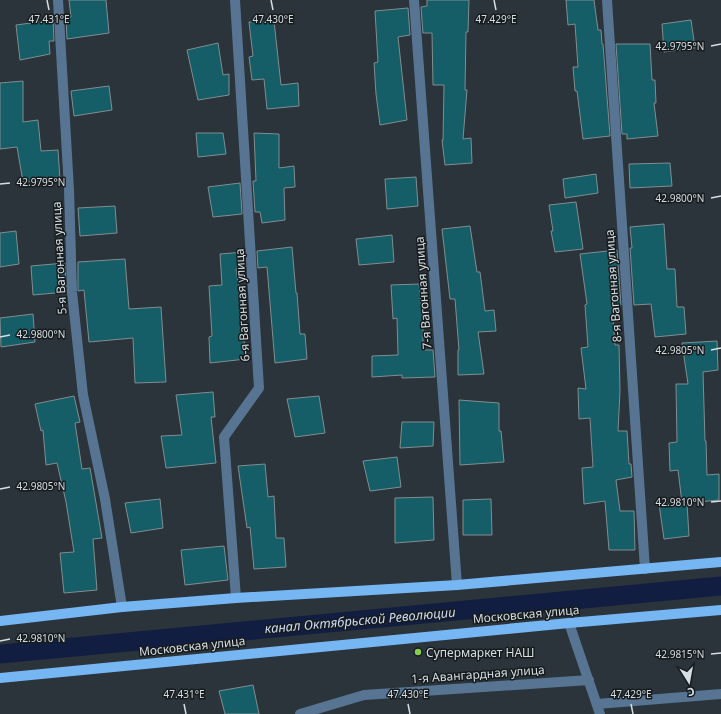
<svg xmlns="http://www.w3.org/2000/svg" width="721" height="714" font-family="'Noto Sans',sans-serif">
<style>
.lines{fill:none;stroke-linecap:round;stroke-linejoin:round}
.canal{stroke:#121e41;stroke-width:19}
.building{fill:#155d67;stroke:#808e91}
.minor{stroke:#577593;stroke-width:10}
.major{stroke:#76b6f3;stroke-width:10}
.ticks{fill:none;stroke:#d7dee1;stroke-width:1.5}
.poi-dot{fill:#86cf4c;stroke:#161b1e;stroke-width:1.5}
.labels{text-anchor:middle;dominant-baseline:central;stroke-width:3;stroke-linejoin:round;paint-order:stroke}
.street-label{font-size:12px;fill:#d7dee1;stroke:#161b1e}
.poi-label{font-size:12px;fill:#d7dee1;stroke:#161b1e;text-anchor:start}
.water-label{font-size:13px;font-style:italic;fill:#cedaf5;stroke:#161b1e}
.ticks-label{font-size:10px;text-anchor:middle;fill:#d7dee1;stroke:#161b1e;stroke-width:3;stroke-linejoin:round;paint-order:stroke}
</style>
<rect width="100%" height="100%" fill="#2a343a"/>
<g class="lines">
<path class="canal" d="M 0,654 L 721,586"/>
</g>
<path class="building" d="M 69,0 L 106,0 L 109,33 L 67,39 L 66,18 L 71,17 Z
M 427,0 L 469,0 L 468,32 L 466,32 L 465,90 L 467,90 L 463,139 L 471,138 L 472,163 L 445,165 L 442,140 L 443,140 L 444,85 L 433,85 L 432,33 L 423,33 L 421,7 L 427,6 Z
M 566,0 L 594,0 L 598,30 L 601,30 L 602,44 L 603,44 L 610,136 L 583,139 L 577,91 L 575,91 L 573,67 L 578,67 L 575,24 L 568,25 Z
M 408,8 L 410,35 L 398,37 L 407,120 L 380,125 L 376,94 L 374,63 L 378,62 L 375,11 Z
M 53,20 L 54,41 L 49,41 L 50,54 L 20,60 L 16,25 Z
M 691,20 L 695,48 L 664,52 L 662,24 Z
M 274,21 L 281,85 L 298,83 L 299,106 L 267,109 L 264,79 L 252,80 L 249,57 L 253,56 L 249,22 Z
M 218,43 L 223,75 L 229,74 L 229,95 L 198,100 L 187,50 Z
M 616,44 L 650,44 L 652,80 L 655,80 L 656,103 L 654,103 L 658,136 L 627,139 L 627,134 L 622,134 Z
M 23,81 L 23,122 L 38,120 L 41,151 L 58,150 L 60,180 L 23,182 L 17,147 L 0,149 L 0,83 Z
M 109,86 L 112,110 L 74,116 L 71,91 Z
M 196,133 L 223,133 L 226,154 L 198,157 Z
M 254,133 L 279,134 L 279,168 L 294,166 L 295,187 L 284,188 L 285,220 L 262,223 L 260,212 L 255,212 L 253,181 L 256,181 Z
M 670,163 L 672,186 L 630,188 L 629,164 Z
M 596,174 L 598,193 L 565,198 L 563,179 Z
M 416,177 L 418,206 L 387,209 L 385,179 Z
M 240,183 L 242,214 L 213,217 L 208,187 Z
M 576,202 L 583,249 L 555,252 L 551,231 L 553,231 L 549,205 Z
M 115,206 L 117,233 L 80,236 L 78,208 Z
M 664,224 L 667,269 L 675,269 L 677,307 L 684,307 L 686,334 L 655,337 L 651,304 L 634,305 L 630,248 L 632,248 L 630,227 Z
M 470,226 L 477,272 L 480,272 L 485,311 L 494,310 L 496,331 L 478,332 L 484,374 L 458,375 L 458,350 L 459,350 L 455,299 L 450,299 L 442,229 Z
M 16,231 L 19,264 L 0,267 L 0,233 Z
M 392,235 L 394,262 L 359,265 L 356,239 Z
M 292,247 L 296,293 L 297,293 L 300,334 L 305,334 L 307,359 L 275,363 L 267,267 L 258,268 L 257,251 Z
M 617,250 L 621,305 L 612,306 L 615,345 L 619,345 L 620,391 L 618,431 L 627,431 L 629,464 L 631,464 L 632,477 L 616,480 L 620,511 L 634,511 L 635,550 L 609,550 L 605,501 L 584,504 L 582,468 L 593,467 L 590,418 L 579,419 L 578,388 L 586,389 L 581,348 L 588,347 L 585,305 L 587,304 L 580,254 Z
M 244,252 L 245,268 L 236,269 L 243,311 L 241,312 L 246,359 L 210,363 L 209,337 L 212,336 L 209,286 L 222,285 L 220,254 Z
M 125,259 L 129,309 L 161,307 L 166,382 L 135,383 L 133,338 L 89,342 L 84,290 L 78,291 L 78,262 Z
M 65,263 L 66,292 L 33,295 L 31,266 Z
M 419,284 L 423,322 L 423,350 L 433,350 L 435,377 L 402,378 L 402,375 L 372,377 L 372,356 L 398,355 L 397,318 L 393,319 L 391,285 Z
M 33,314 L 35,342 L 1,347 L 0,318 Z
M 717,341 L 718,370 L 703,372 L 705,441 L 706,441 L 707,475 L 719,474 L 719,500 L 687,503 L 689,536 L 664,539 L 659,504 L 682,503 L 678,470 L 670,471 L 669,443 L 677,442 L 676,384 L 688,384 L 682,343 Z
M 213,392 L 215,417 L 211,417 L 216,463 L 166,468 L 161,436 L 182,435 L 176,395 Z
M 74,396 L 80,422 L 75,423 L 82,469 L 90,468 L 102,538 L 93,539 L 97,590 L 64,593 L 60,553 L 74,552 L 66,502 L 57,463 L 46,465 L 43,430 L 41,431 L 35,404 Z
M 319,396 L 325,433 L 295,437 L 287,399 Z
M 459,400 L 499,403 L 499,431 L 501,431 L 504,462 L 460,465 Z
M 402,422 L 434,422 L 433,446 L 400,448 Z
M 397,457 L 401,487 L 370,491 L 363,461 Z
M 265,464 L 268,497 L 274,496 L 276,538 L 284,538 L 286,567 L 254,569 L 250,527 L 247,528 L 238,466 Z
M 433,497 L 434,540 L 395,543 L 395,498 Z
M 160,499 L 163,528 L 131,533 L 125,503 Z
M 491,499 L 492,535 L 463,535 L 463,500 Z
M 224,546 L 228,580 L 185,585 L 181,550 Z
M 253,685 L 259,714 L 225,714 L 219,691 Z"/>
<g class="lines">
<path class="minor" d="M 58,0 L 69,189 L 72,292 L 83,395 L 105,499 L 122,607
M 235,0 L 259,388 L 224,437 L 236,598
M 414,0 L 457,585
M 607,0 L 645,569
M 569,623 L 600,714
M 597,704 L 721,694
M 300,714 L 364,695 L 589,680"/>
<path class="major" d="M 0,621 L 122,607 L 236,598 L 457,585 L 721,562
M 0,678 L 569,623 L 721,610"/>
</g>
<path class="ticks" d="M 47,0 L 49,10M 271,0 L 273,10M 494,0 L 496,10M 711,46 L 721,44M 0,184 L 10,183M 711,198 L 721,196M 0,337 L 10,335M 711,350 L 721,348M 0,489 L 10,487M 711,502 L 721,501M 0,641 L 10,639M 711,654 L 721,653M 184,704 L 186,714M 408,704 L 410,714M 631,704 L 633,714"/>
<circle class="poi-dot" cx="418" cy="652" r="4"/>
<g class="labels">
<g class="street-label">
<text transform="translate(59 258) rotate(-93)">5-я Вагонная улица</text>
<text transform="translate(613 286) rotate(-94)">8-я Вагонная улица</text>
<text transform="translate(423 293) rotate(-94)">7-я Вагонная улица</text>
<text transform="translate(242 305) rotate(-93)">6-я Вагонная улица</text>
<text transform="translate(526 614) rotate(-5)">Московская улица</text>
<text transform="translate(192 646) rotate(-6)">Московская улица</text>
<text transform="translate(478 674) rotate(-4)">1-я Авангардная улица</text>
</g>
<g class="poi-label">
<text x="426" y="652">Супермаркет НАШ</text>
</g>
<g class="water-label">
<text transform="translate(360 620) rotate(-5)">канал Октябрьской Революции</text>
</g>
</g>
<g class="ticks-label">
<text x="49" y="23">47.431°E</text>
<text x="273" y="23">47.430°E</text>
<text x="496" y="23">47.429°E</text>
<text x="680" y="50">42.9795°N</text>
<text x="41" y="186">42.9795°N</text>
<text x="680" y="202">42.9800°N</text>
<text x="41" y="338">42.9800°N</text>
<text x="680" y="354">42.9805°N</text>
<text x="41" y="490">42.9805°N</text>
<text x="680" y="506">42.9810°N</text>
<text x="41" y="642">42.9810°N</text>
<text x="680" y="658">42.9815°N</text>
<text x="184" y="698">47.431°E</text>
<text x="408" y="698">47.430°E</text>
<text x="631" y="698">47.429°E</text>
</g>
<g transform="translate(689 682) rotate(169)" stroke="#161b1e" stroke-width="3" paint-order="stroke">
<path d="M0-3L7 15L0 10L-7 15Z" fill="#d7dee1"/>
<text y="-6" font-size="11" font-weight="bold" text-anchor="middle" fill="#d7dee1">С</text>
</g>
</svg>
